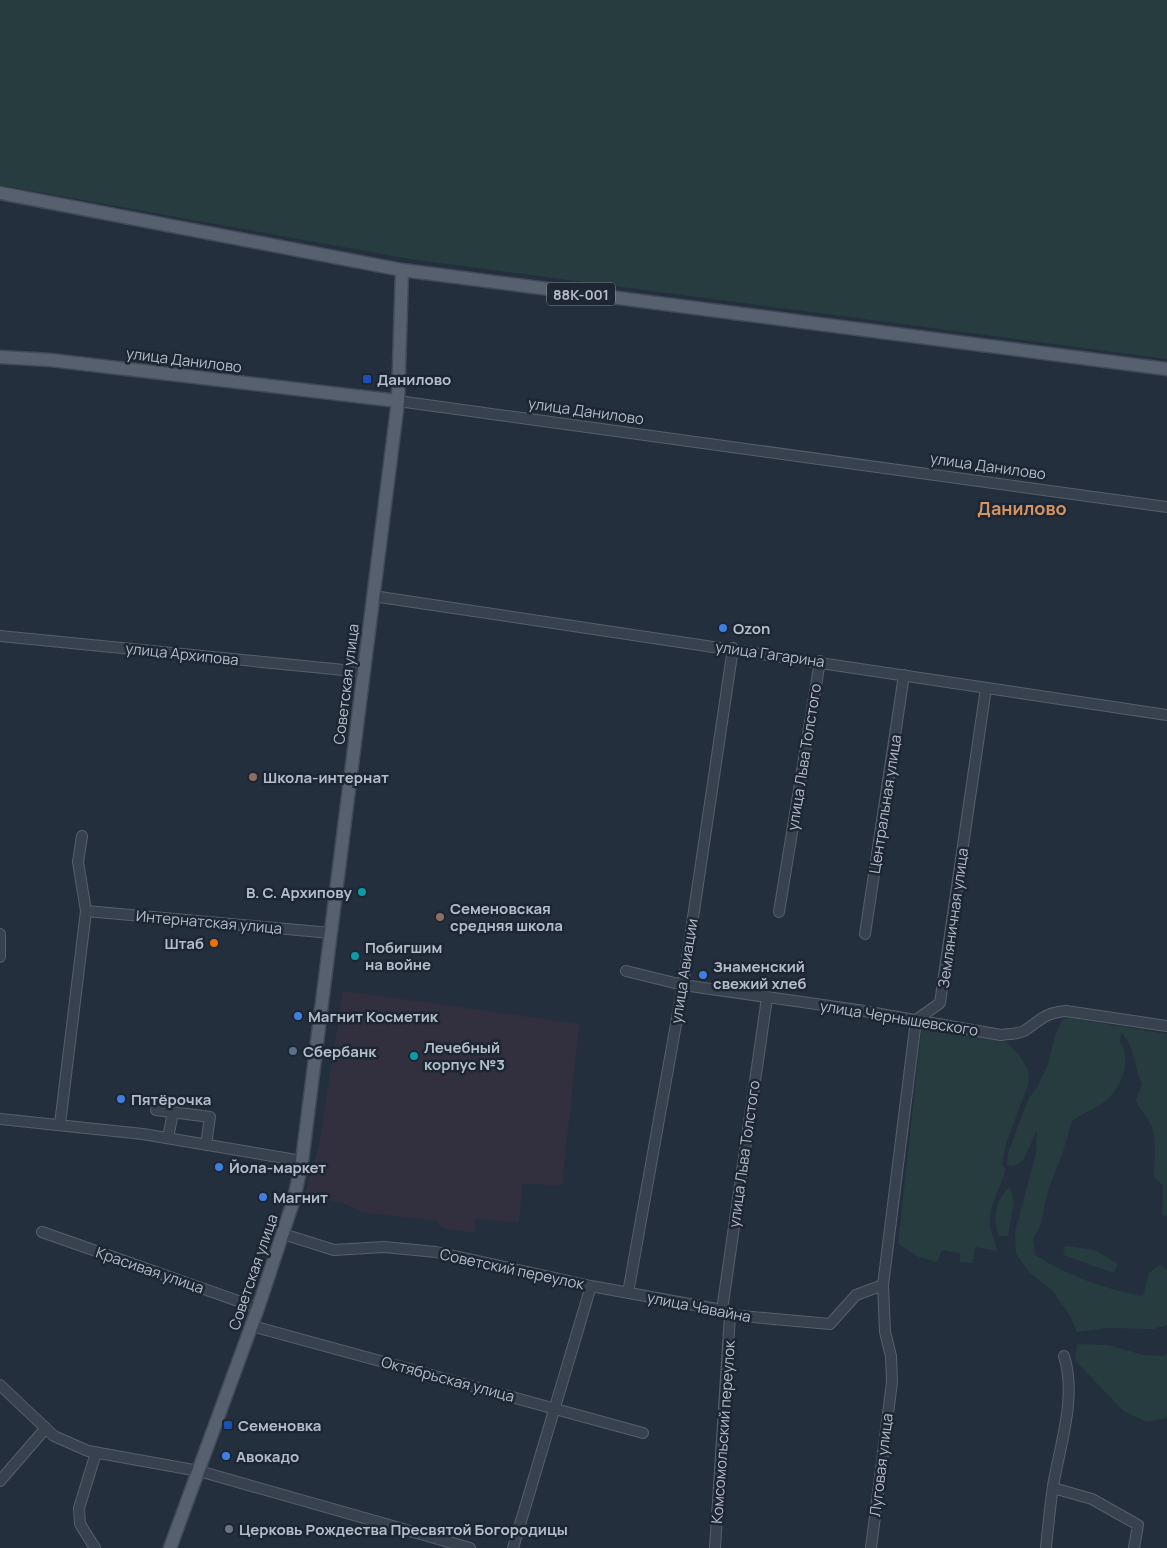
<svg xmlns="http://www.w3.org/2000/svg" width="1167" height="1548" font-family="Manrope,sans-serif">
<style>
.medical{fill:#32303f}
.green{fill:#263c3f}
.lines{fill:none;stroke-linecap:round;stroke-linejoin:round}
.minor-casing{stroke:#565f6c;stroke-width:12}
.major-casing{stroke:#414a57;stroke-width:15}
.minor{stroke:#38414e;stroke-width:10}
.major{stroke:#56606e;stroke-width:12}
.transit-dot{fill:#1a4fb4;stroke:#1d2633;stroke-width:2}
.shop-dot{fill:#3f7fe0;stroke:#1d2633;stroke-width:2}
.education-dot{fill:#8d6e63;stroke:#1d2633;stroke-width:2}
.culture-dot{fill:#0f9aa8;stroke:#1d2633;stroke-width:2}
.food-dot{fill:#e8710a;stroke:#1d2633;stroke-width:2}
.service-dot{fill:#5c6f8a;stroke:#1d2633;stroke-width:2}
.worship-dot{fill:#6b7280;stroke:#1d2633;stroke-width:2}
.labels{text-anchor:middle;dominant-baseline:central;stroke-width:5;stroke-linejoin:round;paint-order:stroke}
.shield{fill:#1d2633;stroke:#878f9c;stroke-width:1}
.shield-label{font-size:14px;font-weight:bold;fill:#b4bcc9}
.street-label{font-size:15px;fill:#b4bcc9;stroke:#1d2633}
.poi-label{font-size:15px;font-weight:bold;fill:#b4bcc9;stroke:#1d2633;text-anchor:start}
.quarter-label{font-size:18px;font-weight:bold;fill:#d59563;stroke:#1d2633}
</style>
<rect width="100%" height="100%" fill="#242f3e"/>
<path class="medical" d="M 343,991 L 579,1024 L 562,1185 L 522,1184 L 519,1222 L 475,1219 L 474,1233 L 442,1228 L 436,1221 L 363,1212 L 342,1203 L 304,1196 L 319,1145 Z"/>
<path class="green" d="M 0,0 L 1167,0 L 1167,359 L 409,259 L 0,185 Z
M 1070,1018 L 1167,1034 L 1167,1216 L 1162,1215 L 1163,1186 L 1154,1177 C 1154,1163 1157,1136 1151,1125 C 1147,1116 1140,1110 1136,1100 L 1142,1084 C 1134,1067 1134,1042 1121,1033 L 1120,1042 C 1132,1059 1123,1084 1108,1099 C 1098,1108 1082,1113 1071,1122 C 1067,1146 1056,1168 1048,1191 C 1043,1208 1044,1224 1033,1239 L 1035,1255 C 1067,1275 1106,1290 1143,1296 L 1149,1273 L 1160,1264 L 1167,1270 L 1167,1325 L 1153,1329 L 1108,1328 L 1077,1332 L 1070,1316 L 1052,1290 L 1030,1273 L 1016,1254 L 1015,1232 L 1036,1153 L 1037,1130 L 1023,1160 L 1014,1166 L 1007,1165 L 1008,1153 L 1023,1113 L 1029,1098 L 1038,1086 L 1048,1064 L 1055,1036 L 1063,1019 Z
M 922,1024 L 1003,1039 L 1019,1055 L 1028,1069 L 1029,1082 L 1006,1144 L 1002,1165 L 1006,1169 C 1001,1187 987,1208 990,1228 C 992,1235 996,1243 997,1251 L 975,1247 L 973,1263 L 960,1262 L 960,1253 L 942,1250 L 937,1262 L 919,1257 L 898,1244 Z
M 1010,1187 L 1014,1202 L 1008,1236 L 999,1236 C 992,1220 996,1198 1010,1187 Z
M 1065,1246 L 1095,1250 L 1118,1264 L 1114,1273 L 1063,1255 Z
M 1077,1344 L 1109,1345 L 1143,1355 L 1165,1356 L 1167,1353 L 1167,1418 L 1147,1422 L 1123,1411 L 1075,1360 Z"/>
<g class="lines">
<defs>
<path id="minor" d="M 398,401 L 1167,507
M 373,596 L 1167,715
M 0,636 L 364,672
M 86,911 L 331,933
M 779,912 L 820,661
M 0,934 L 0,957
M 865,934 L 904,675
M 626,971 L 683,985 L 858,1010 L 1001,1035 C 1008,1034 1018,1034 1024,1031 C 1041,1020 1044,1013 1066,1011 L 1167,1026
M 156,1110 L 210,1117 L 206,1145
M 0,1119 L 143,1134 L 302,1161
M 60,1124 L 86,911 L 78,862 L 82,836
M 168,1138 L 173,1112
M 42,1232 L 258,1308
M 283,1234 L 334,1250 L 384,1247 L 436,1252 L 591,1286 L 722,1310 L 730,1315 L 830,1324 L 856,1295 L 883,1285
M 628,1293 L 683,985 L 733,648
M 722,1310 L 767,998
M 252,1326 L 643,1433
M 0,1385 L 54,1436 L 88,1451 L 199,1471 L 470,1548
M 0,1481 L 45,1429
M 1053,1488 L 1092,1499 L 1138,1525 L 1134,1548
M 95,1548 L 80,1524 L 79,1508 L 96,1453
M 513,1548 L 591,1286
M 715,1548 L 730,1315
M 871,1548 L 892,1382 L 891,1356 L 885,1332 L 883,1285 L 916,1020 L 940,1003 L 986,688
M 1046,1548 C 1048,1527 1050,1507 1053,1486 C 1060,1445 1077,1397 1064,1356"/>
<path id="major" d="M 0,193 L 402,270 L 1167,369
M 0,357 L 50,360 L 398,401
M 170,1548 L 258,1308 L 294,1199 L 302,1161 L 398,401 L 402,270"/>
</defs>
<use href="#minor" class="minor-casing"/>
<use href="#major" class="major-casing"/>
<use href="#minor" class="minor"/>
<use href="#major" class="major"/>
</g>
<g class="transit-dot">
<rect x="362" y="374" width="10" height="10" rx="2.5"/>
<rect x="223" y="1420" width="10" height="10" rx="2.5"/>
</g>
<g class="shop-dot">
<circle cx="723" cy="628" r="5"/>
<circle cx="703" cy="975" r="5"/>
<circle cx="298" cy="1016" r="5"/>
<circle cx="121" cy="1099" r="5"/>
<circle cx="219" cy="1167" r="5"/>
<circle cx="263" cy="1197" r="5"/>
<circle cx="226" cy="1456" r="5"/>
</g>
<g class="education-dot">
<circle cx="253" cy="777" r="5"/>
<circle cx="440" cy="917" r="5"/>
</g>
<g class="culture-dot">
<circle cx="362" cy="892" r="5"/>
<circle cx="355" cy="956" r="5"/>
<circle cx="414" cy="1056" r="5"/>
</g>
<circle class="food-dot" cx="214" cy="943" r="5"/>
<circle class="service-dot" cx="293" cy="1051" r="5"/>
<circle class="worship-dot" cx="229" cy="1529" r="5"/>
<g class="labels">
<rect class="shield" x="547" y="282.5" width="68" height="23" rx="4"/>
<g class="shield-label">
<text x="581" y="294">88К-001</text>
</g>
<g class="street-label">
<text transform="translate(184 360) rotate(7)">улица Данилово</text>
<text transform="translate(586 411) rotate(8)">улица Данилово</text>
<text transform="translate(988 466) rotate(8)">улица Данилово</text>
<text transform="translate(182 654) rotate(6)">улица Архипова</text>
<text transform="translate(770 654) rotate(8)">улица Гагарина</text>
<text transform="translate(346 684) rotate(-83)">Советская улица</text>
<text transform="translate(804 757) rotate(-81)">улица Льва Толстого</text>
<text transform="translate(885 804) rotate(-81)">Центральная улица</text>
<text transform="translate(953 918) rotate(-82)">Земляничная улица</text>
<text transform="translate(209 922) rotate(5)">Интернатская улица</text>
<text transform="translate(684 971) rotate(-81)">улица Авиации</text>
<text transform="translate(899 1018) rotate(9)">улица Чернышевского</text>
<text transform="translate(744 1154) rotate(-82)">улица Льва Толстого</text>
<text transform="translate(512 1269) rotate(12)">Советский переулок</text>
<text transform="translate(150 1270) rotate(19)">Красивая улица</text>
<text transform="translate(253 1272) rotate(-71)">Советская улица</text>
<text transform="translate(699 1307) rotate(11)">улица Чавайна</text>
<text transform="translate(448 1379) rotate(15)">Октябрьская улица</text>
<text transform="translate(723 1432) rotate(-86)">Комсомольский переулок</text>
<text transform="translate(881 1465) rotate(-83)">Луговая улица</text>
</g>
<g class="poi-label">
<text x="377" y="379">Данилово</text>
<text x="733" y="628">Ozon</text>
<text x="263" y="777">Школа-интернат</text>
<text x="352" y="892" text-anchor="end">В. С. Архипову</text>
<text x="450" y="908">Семеновская<tspan x="450" dy="17">средняя школа</tspan></text>
<text x="204" y="943" text-anchor="end">Штаб</text>
<text x="365" y="947">Побигшим<tspan x="365" dy="17">на войне</tspan></text>
<text x="713" y="966">Знаменский<tspan x="713" dy="17">свежий хлеб</tspan></text>
<text x="308" y="1016">Магнит Косметик</text>
<text x="424" y="1047">Лечебный<tspan x="424" dy="17">корпус №3</tspan></text>
<text x="303" y="1051">Сбербанк</text>
<text x="131" y="1099">Пятёрочка</text>
<text x="229" y="1167">Йола-маркет</text>
<text x="273" y="1197">Магнит</text>
<text x="238" y="1425">Семеновка</text>
<text x="236" y="1456">Авокадо</text>
<text x="239" y="1529">Церковь Рождества Пресвятой Богородицы</text>
</g>
<g class="quarter-label">
<text x="1022" y="508">Данилово</text>
</g>
</g>
</svg>
